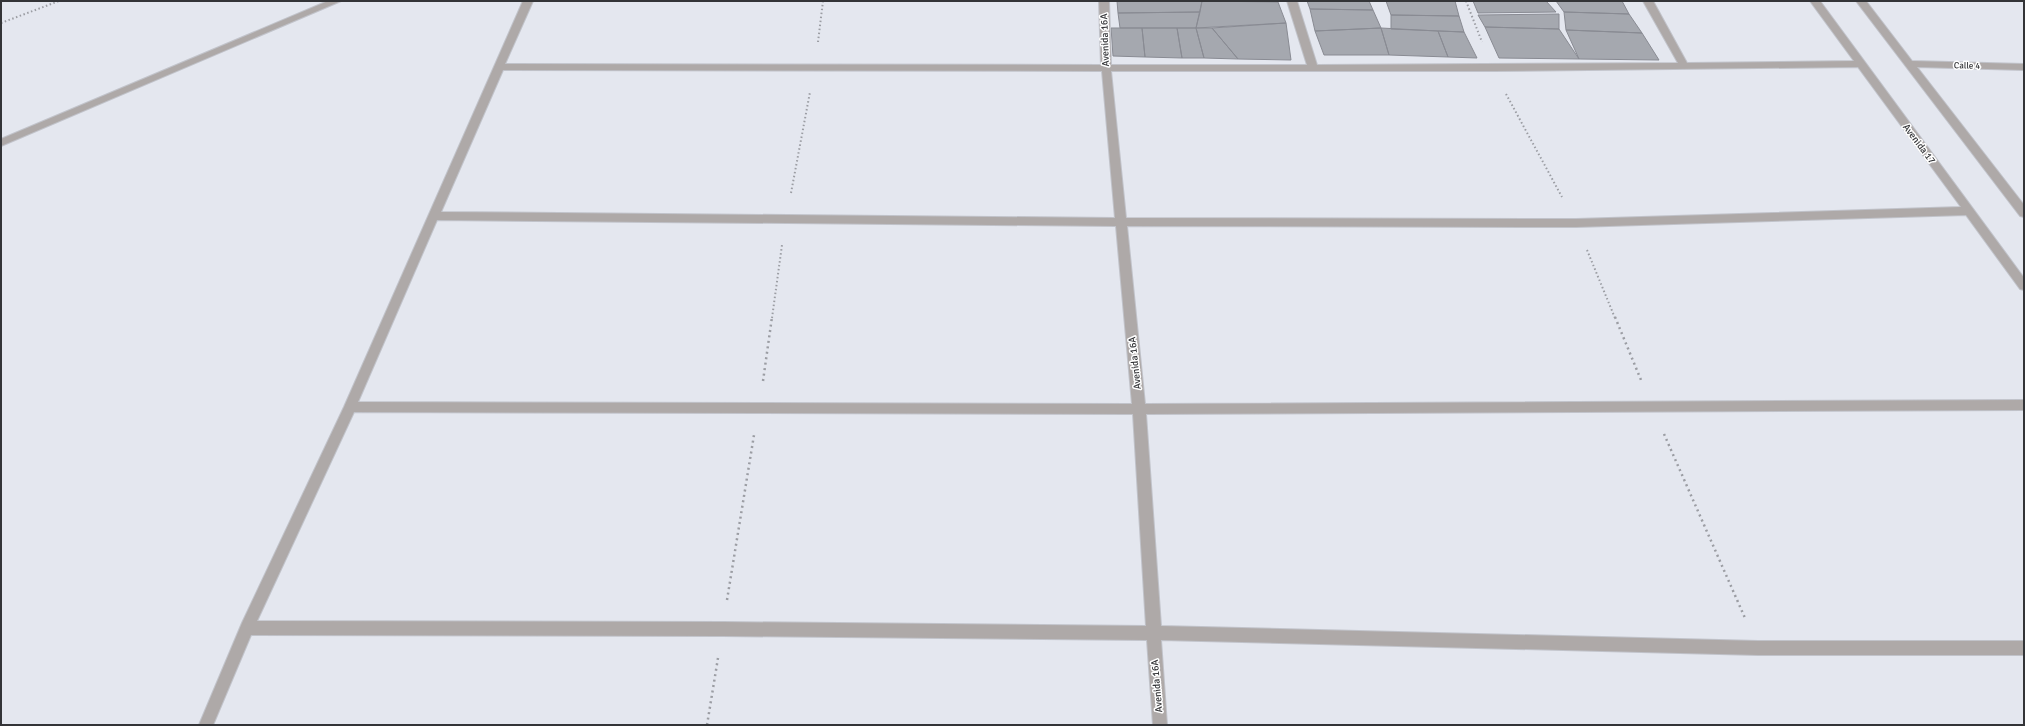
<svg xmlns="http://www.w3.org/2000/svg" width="2025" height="726" font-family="Signika,sans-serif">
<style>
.building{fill:#a5a8af;stroke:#898b93}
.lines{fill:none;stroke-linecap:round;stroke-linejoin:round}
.minor-casing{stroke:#c1c3ca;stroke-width:2}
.path-far1{stroke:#9b9da3;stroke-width:2;stroke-dasharray:1.5 2.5;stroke-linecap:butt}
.path{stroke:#9b9da3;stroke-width:2.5;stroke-dasharray:2 3.5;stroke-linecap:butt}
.minor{fill:#aea9a8;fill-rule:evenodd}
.labels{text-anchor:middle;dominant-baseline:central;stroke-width:3;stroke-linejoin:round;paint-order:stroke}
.far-street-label{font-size:9px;fill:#333437;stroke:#fff}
.street-label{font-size:10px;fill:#333437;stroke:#fff}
</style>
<rect width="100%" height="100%" fill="#e4e7ef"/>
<path class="building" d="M 1117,1 L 1202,1 L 1200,12 L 1118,13 Z
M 1202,1 L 1278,2 L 1286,23 L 1196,28 Z
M 1307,1 L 1369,1 L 1373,10 L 1310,9 Z
M 1386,1 L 1455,1 L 1459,16 L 1391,15 Z
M 1473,1 L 1546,1 L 1556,12 L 1478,13 Z
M 1556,1 L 1622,1 L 1629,14 L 1564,12 Z
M 1310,9 L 1373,10 L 1381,28 L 1315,31 Z
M 1200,12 L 1196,28 L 1120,28 L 1118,13 Z
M 1564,12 L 1629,14 L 1642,33 L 1566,30 Z
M 1559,14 L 1559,29 L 1485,27 L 1478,15 Z
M 1391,15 L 1459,16 L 1464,32 L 1391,29 Z
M 1286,23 L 1291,60 L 1238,59 L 1212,28 Z
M 1485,27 L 1559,29 L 1579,59 L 1499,58 Z
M 1111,28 L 1142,28 L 1145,57 L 1113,56 Z
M 1142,28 L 1177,28 L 1182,58 L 1145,57 Z
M 1177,28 L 1196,28 L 1204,58 L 1182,58 Z
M 1196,28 L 1212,28 L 1238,59 L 1204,58 Z
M 1381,28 L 1438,31 L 1448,57 L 1389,55 Z
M 1381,28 L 1389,55 L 1324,55 L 1315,31 Z
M 1566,30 L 1642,33 L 1659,60 L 1579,59 Z
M 1438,31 L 1464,32 L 1477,58 L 1448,57 Z"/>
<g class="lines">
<defs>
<path id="minor" d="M 328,1 L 341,1 L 1,146 L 1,139 Z
M 523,1 L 533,1 L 505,64 L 1101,65 L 1099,1 L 1109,1 L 1111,65 L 1307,65 L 1287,1 L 1297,1 L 1317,65 L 1678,63 L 1643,1 L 1653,1 L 1687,63 L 1854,61 L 1810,1 L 1820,1 L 2024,278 L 2024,290 L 2020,289 L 1966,215 L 1576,227 L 1127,226 L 1145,404 L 2024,400 L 2024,410 L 1146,414 L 1161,626 L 1758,641 L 2024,641 L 2024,655 L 1758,655 L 1161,640 L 1167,725 L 1153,725 L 1147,640 L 723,636 L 251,635 L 213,725 L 199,725 L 242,623 L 344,407 ZM 1858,67 L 1961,207 L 1576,219 L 1126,218 L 1111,71 L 1493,71 ZM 503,70 L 1102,71 L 1115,218 L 441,212 ZM 437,220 L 1116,226 L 1132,404 L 358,402 ZM 354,412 L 1133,414 L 1146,626 L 723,622 L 257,621 Z
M 1856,1 L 1866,1 L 1912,61 L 2024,64 L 2024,70 L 1917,67 L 2024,205 L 2024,217 L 2020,216 Z"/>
</defs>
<use href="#minor" class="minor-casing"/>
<path class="path-far1" d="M 1466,1 L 1482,42
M 1,23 L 59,1
M 818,42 L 823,1
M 1506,94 L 1562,197
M 791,193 L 810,92
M 1587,250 L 1615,318
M 772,318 L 782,245"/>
<path class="path" d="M 1615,317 L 1641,380
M 763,381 L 772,317
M 1664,434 L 1745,618
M 727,600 L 754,435
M 707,725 L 718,658"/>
<use href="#minor" class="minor"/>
</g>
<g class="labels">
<g class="far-street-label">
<text transform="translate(1967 66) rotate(1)">Calle 4</text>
</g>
<g class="street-label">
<text transform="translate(1105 40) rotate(-92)">Avenida 16A</text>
<text transform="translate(1919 144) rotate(53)">Avenida 17</text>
<text transform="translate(1135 363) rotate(-96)">Avenida 16A</text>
<text transform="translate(1157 686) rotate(-95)">Avenida 16A</text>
</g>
</g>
<rect width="2025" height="726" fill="none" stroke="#333437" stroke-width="4"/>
</svg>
